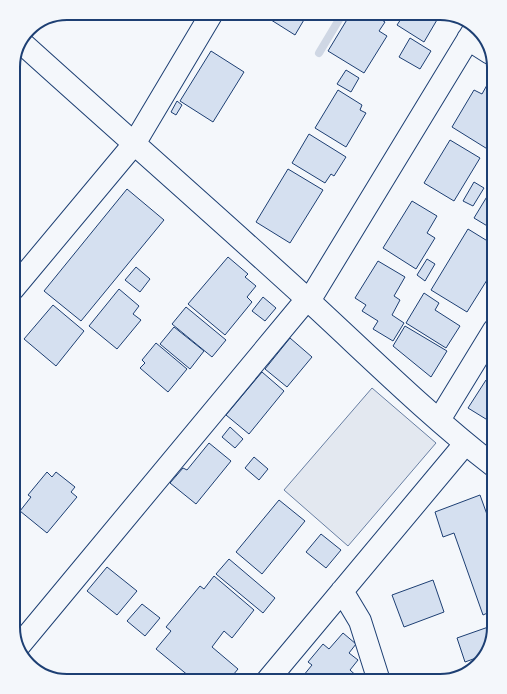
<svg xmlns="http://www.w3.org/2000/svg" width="507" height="694" font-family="'DejaVu Sans',sans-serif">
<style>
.parking{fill:#e3e8f0;stroke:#687fa3}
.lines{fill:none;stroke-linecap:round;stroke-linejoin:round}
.stream{stroke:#cfd7e4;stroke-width:8}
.building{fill:#d5e0f0;stroke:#1d3f73}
.minor-casing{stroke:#1d3f73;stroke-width:24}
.minor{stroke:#f4f7fb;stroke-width:22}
.rim{fill:none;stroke:#1d3f73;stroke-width:2}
</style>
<rect width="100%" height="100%" fill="#f4f7fb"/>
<path class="parking" d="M 372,388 L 436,443 L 348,546 L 284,490 Z"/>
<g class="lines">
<path class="stream" d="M 319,53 L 343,13"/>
</g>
<path class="building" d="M 268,13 L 308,13 L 295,35 L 268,18 L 271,15 Z
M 351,13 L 371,13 L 385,22 L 379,31 L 387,36 L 364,73 L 328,51 Z
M 405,13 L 441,13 L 424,42 L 397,25 Z
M 410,38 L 431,51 L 420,69 L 399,57 Z
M 211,51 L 244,72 L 213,122 L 180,101 Z
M 346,70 L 359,78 L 351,92 L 337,84 Z
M 487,85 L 494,90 L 494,115 L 492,118 L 494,119 L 494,141 L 489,150 L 452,127 L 474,90 L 482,94 Z
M 338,90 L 362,105 L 360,110 L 366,113 L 346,147 L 315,128 Z
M 177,101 L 182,105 L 176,115 L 171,112 Z
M 309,134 L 346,157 L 334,176 L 331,174 L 325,183 L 292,163 Z
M 450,140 L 480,158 L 454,201 L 424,183 Z
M 288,169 L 323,190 L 290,243 L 256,222 Z
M 474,182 L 484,188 L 473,206 L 463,201 Z
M 494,185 L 494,230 L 474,218 Z
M 127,189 L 164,220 L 81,321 L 44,291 Z
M 412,201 L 437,216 L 427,233 L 435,238 L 416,269 L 383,248 Z
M 468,229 L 494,245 L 491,250 L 494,252 L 494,273 L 492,272 L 467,312 L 431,290 Z
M 228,257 L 248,274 L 245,277 L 256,286 L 247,297 L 252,302 L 225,335 L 188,304 Z
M 427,259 L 435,264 L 425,281 L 417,275 Z
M 378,261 L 405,277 L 394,296 L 400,300 L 392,315 L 404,323 L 393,341 L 373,329 L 378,321 L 362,311 L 366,305 L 355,298 Z
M 136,267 L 150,279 L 140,292 L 125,280 Z
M 119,289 L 139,306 L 133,314 L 141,320 L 117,349 L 89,326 Z
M 424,293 L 439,303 L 435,310 L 460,326 L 446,348 L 406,323 Z
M 263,297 L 276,308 L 265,321 L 252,311 Z
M 53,305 L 84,331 L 56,366 L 24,339 Z
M 186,307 L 226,340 L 212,357 L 172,324 Z
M 405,326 L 447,351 L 431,377 L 393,346 Z
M 174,327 L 204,351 L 190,369 L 160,344 Z
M 290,338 L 312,357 L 287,387 L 265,369 Z
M 156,343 L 187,369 L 168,392 L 140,368 L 145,363 L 142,360 Z
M 262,372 L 284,391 L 249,434 L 226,415 Z
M 494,376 L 494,424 L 468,408 L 486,380 L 490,382 Z
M 230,427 L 243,439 L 235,448 L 222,437 Z
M 209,443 L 231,461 L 196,504 L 170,483 L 183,468 L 187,470 Z
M 254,457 L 268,469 L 259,480 L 245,468 Z
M 47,472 L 52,477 L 56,472 L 75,487 L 71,492 L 77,497 L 47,533 L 20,511 L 31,497 L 28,495 Z
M 480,495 L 494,534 L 494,610 L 483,615 L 454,533 L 443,537 L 435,512 Z
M 279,500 L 305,521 L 262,574 L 236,552 Z
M 321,534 L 341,550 L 326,568 L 306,552 Z
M 229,559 L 275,598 L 263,613 L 216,574 Z
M 107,567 L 137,591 L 117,615 L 87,591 Z
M 214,576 L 254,610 L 232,638 L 224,631 L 212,647 L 238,669 L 228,681 L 195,681 L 156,649 L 171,631 L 166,627 L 200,586 L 204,589 Z
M 433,580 L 444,612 L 404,627 L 392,595 Z
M 142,604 L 160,618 L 145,636 L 127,621 Z
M 494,625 L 487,654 L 465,662 L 457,638 Z
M 343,633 L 356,644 L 349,653 L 358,660 L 350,670 L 360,679 L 359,681 L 299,681 L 312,665 L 308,662 L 323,644 L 329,649 Z
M 479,662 L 469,672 L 467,666 Z"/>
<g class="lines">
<defs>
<path id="minor" d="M 468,39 L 490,53
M 23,44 C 117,129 213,213 307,299 C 368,355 428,415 494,466
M 13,289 L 134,144 L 212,13
M 309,301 L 475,28
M 439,420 L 494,330
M 342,591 L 360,621 L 379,681
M 18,647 L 307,299
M 267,681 L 465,444"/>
</defs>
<use href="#minor" class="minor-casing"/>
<use href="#minor" class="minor"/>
</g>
<path d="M0 0H507V694H0ZM67 20H440A47 47 0 0 1 487 67V627A47 47 0 0 1 440 674H67A47 47 0 0 1 20 627V67A47 47 0 0 1 67 20Z" fill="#f4f7fb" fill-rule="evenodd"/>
<path class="rim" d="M67 20H440A47 47 0 0 1 487 67V627A47 47 0 0 1 440 674H67A47 47 0 0 1 20 627V67A47 47 0 0 1 67 20Z"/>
</svg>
